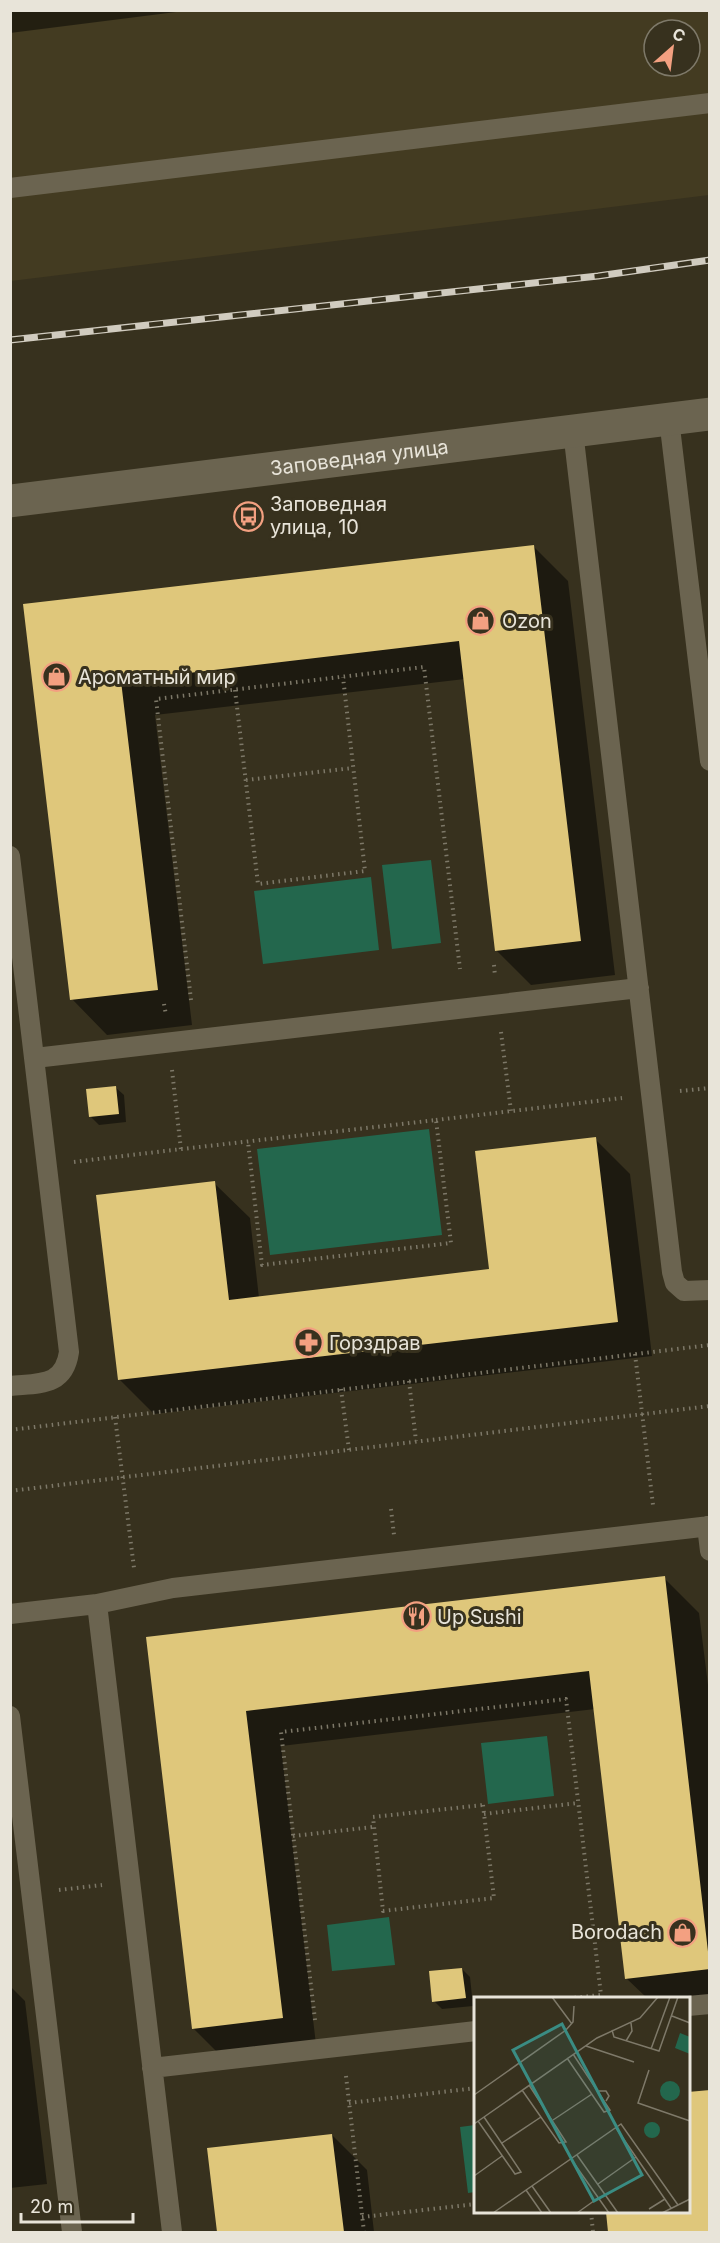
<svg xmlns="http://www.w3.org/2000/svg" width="720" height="2243" font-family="Inter,sans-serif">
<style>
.built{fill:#433b21;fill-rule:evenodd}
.green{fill:#23674d}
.shadow{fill:#0007}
.building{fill:#dfc77b}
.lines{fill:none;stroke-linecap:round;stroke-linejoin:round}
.path{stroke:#7d7868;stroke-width:4;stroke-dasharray:1.5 4.5;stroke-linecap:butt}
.service{stroke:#6b6450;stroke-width:20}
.minor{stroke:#6b6450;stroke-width:33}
.rail-casing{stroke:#d0cbbf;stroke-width:7}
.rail{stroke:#37311e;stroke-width:4.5;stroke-dasharray:14;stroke-linecap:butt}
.labels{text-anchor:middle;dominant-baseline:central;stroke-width:6;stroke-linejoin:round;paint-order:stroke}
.street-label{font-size:20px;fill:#e8e4d9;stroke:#37311e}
.poi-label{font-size:20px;fill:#e8e4d9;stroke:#37311e;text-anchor:start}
.inset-road{fill:none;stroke:#7e7969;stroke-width:1.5}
.view{fill:#3a8c83;fill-opacity:0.15;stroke:#3a8c83;stroke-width:3}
.inset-edge{fill:none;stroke:#e8e4d9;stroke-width:3}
</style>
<rect width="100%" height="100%" fill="#37311e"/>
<path class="built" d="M 10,11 L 709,11 L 709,195 L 11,281 ZM 654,30 L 690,30 L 690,66 L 654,66 Z"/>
<path class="green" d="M 431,860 L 441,943 L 392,949 L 382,865 Z
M 371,877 L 379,950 L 263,964 L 254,891 Z
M 429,1129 L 442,1235 L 270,1255 L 257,1149 Z
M 547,1736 L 554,1796 L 488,1804 L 481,1743 Z
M 389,1917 L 395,1965 L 332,1971 L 327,1925 Z
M 475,2125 L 475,2192 L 468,2193 L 460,2127 Z"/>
<path class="shadow" d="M 10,10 L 192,10 L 10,33 Z
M 533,546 L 568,581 L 615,975 L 531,985 L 496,950 L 465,679 L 155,715 L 192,1025 L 107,1035 L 72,999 L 25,605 Z
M 115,1087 L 124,1095 L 126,1122 L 99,1125 L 91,1117 Z
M 595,1139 L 630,1174 L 652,1356 L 154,1414 L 119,1379 L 214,1183 L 250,1218 L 259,1298 L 491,1271 Z
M 664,1578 L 699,1613 L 710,1701 L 710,2007 L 688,1998 L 647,1998 L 626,1978 L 595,1709 L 281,1746 L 317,2053 L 228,2063 L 193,2028 L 147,1638 Z
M 462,1969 L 470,1977 L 473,2006 L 442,2009 L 434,2001 Z
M 10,1986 L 25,2001 L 47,2184 L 10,2188 Z
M 710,2091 L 710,2232 L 610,2232 L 607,2212 L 688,2212 Z
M 332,2135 L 367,2170 L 374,2232 L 219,2232 L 209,2149 Z"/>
<path class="building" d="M 534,545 L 581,941 L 495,951 L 459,641 L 121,681 L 158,990 L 70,1000 L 23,604 Z
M 116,1086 L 119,1114 L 89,1117 L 86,1089 Z
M 596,1137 L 618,1322 L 118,1380 L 96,1195 L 215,1181 L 229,1300 L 489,1269 L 475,1151 Z
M 665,1576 L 710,1969 L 625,1979 L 589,1671 L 246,1711 L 283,2018 L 192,2029 L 146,1637 Z
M 462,1968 L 466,1998 L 432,2002 L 429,1971 Z
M 710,2090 L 710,2232 L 608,2232 L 606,2212 L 688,2212 L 688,2092 Z
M 332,2134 L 344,2232 L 217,2232 L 207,2148 Z"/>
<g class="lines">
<path class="path" d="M 235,690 L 258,884 L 365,871 L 343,677
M 246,780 L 353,768
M 494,965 L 495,976
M 191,1000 L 156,699 L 424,667 L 460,969
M 164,1004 L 166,1015
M 501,1032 L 511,1111
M 172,1070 L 181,1150
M 680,1091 L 710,1088
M 436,1120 L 622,1098
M 74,1162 C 194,1147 316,1134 436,1120 L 451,1243 L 262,1265 L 248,1142
M 635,1354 L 653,1505
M 409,1381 L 416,1441
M 341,1389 L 349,1450
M 115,1417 L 134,1568
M 10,1430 L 710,1345
M 10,1491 L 710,1406
M 391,1509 L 394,1535
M 483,1805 L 494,1898 L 383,1911 L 373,1817 Z
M 484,1814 L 578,1803
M 293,1836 L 373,1827
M 59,1890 L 102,1885
M 315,2020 L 281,1732 L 566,1699 L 601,1995 L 571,1998
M 346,2076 L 364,2232
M 349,2103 L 476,2088
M 591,2212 L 593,2232
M 362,2217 L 476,2204"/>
<path class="service" d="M 10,188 L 710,103
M 669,419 L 710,761
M 573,431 L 672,1272 L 675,1283 L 684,1291 L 710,1290
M 10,856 L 69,1352 C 64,1387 39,1383 10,1386
M 35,1058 L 639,988
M 707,1526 L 710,1551
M 97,1604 L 172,2232
M 10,1614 L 97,1604 L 173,1588 L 710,1526
M 10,1716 L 72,2232
M 688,2006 L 710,2004
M 152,2068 L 476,2031"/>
<path class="minor" id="s1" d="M 10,501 L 710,414"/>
<defs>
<path id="rail" d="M 10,340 L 598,276 L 710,260"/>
</defs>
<use href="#rail" class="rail-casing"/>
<use href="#rail" class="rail"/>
</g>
<defs>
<symbol id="bus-ring" viewBox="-11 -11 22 22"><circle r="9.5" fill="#37311e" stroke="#f3a081" stroke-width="1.5"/><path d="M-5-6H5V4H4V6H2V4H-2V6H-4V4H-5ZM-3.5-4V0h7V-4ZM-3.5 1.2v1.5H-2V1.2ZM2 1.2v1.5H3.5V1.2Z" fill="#f3a081"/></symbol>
<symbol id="shop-ring" viewBox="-11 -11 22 22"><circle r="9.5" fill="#37311e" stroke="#f3a081" stroke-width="1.5"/><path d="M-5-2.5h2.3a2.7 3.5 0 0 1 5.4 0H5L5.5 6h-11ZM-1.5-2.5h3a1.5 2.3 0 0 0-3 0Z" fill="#f3a081"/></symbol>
<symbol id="pharmacy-ring" viewBox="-11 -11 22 22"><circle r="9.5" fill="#37311e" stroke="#f3a081" stroke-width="1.5"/><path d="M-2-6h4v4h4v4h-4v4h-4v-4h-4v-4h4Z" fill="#f3a081"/></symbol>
<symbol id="restaurant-ring" viewBox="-11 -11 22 22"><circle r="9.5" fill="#37311e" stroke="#f3a081" stroke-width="1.5"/><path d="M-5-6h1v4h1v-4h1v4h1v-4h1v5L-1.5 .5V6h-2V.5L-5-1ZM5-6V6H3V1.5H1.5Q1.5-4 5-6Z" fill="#f3a081"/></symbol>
</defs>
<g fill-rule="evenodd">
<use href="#bus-ring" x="232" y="500" width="33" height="33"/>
<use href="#shop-ring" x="464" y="604" width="33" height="33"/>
<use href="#shop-ring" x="40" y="660" width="33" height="33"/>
<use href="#pharmacy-ring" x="292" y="1326" width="33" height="33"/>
<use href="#restaurant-ring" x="400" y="1600" width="33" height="33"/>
<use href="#shop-ring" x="666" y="1916" width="33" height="33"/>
</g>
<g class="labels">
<g class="street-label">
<text stroke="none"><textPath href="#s1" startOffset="352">Заповедная улица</textPath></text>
</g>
<g class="poi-label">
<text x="270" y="504">Заповедная<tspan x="270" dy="23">улица, 10</tspan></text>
<text x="502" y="621">Ozon</text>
<text x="78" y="677">Ароматный мир</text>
<text x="329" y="1343">Горздрав</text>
<text x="437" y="1617">Up Sushi</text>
<text x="662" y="1932" text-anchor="end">Borodach</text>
</g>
</g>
<g transform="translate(474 1997)">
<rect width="216" height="216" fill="#37311e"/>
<path d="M 206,36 L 216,40 L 216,57 L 201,51 ZM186 94a10 10 0 1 1 20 0a10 10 0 1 1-20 0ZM170 133a8 8 0 1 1 16 0a8 8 0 1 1-16 0Z" fill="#23674d"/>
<path class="inset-road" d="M 78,0 L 98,27M 198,19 L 216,26M 138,33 L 140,40 L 185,54 L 204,0M 152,44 L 158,34 L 157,26M 112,49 L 160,65M 177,52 L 196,0M 93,61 L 130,115 L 136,113 L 99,57M 175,73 L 164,106 L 216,124M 48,93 L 85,146 L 92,145 L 55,88M 125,94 L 132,94 L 135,99 L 132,104M 0,98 L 92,33 L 99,25 L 100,9M 79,123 L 118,97M 4,124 L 41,177 L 47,175 L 10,120M 0,127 L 123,41 L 166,21 L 184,0M 142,131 L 197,211M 28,146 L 67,120M 103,158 L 144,216M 97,162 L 135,216M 0,179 L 28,159M 124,187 L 162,160M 58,189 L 77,216M 52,193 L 68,216M 175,212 L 191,202M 19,216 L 147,127 L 204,208M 103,216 L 124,201M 188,216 L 216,202"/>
<path class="view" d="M 88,27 L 168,178 L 120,204 L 39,53 Z"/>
<rect width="216" height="216" class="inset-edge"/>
</g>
<rect width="720" height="2243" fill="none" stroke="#e8e4d9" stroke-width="24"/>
<g transform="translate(672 48) rotate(28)"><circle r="28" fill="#37311e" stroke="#7e7969" stroke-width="1.5"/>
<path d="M0-4.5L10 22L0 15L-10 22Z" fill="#f3a081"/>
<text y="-9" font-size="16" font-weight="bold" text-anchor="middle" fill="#e8e4d9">С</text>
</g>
<path d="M21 2213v9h112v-9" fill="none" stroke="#e8e4d9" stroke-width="3"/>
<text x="30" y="2213" font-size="18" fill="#e8e4d9" stroke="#37311e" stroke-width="4.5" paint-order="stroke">20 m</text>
</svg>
